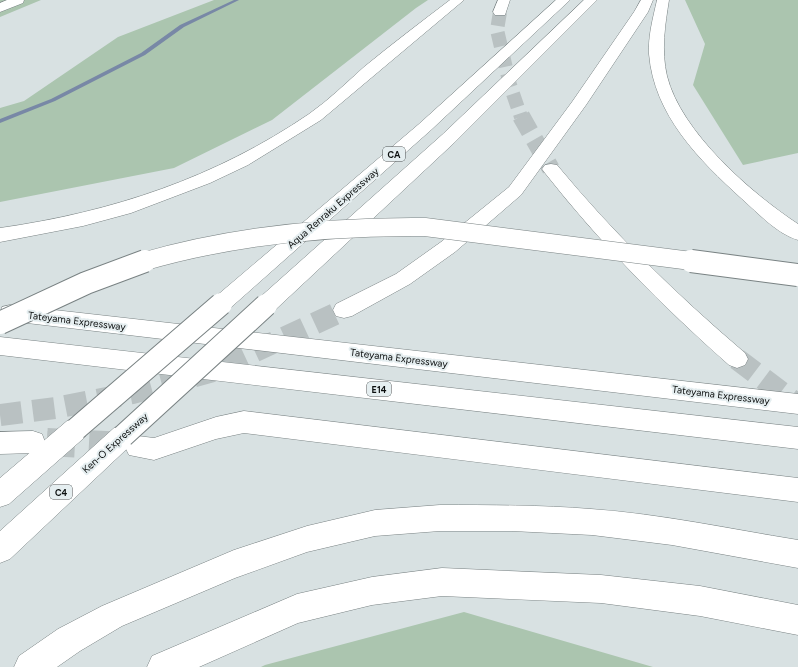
<svg xmlns="http://www.w3.org/2000/svg" width="798" height="667" font-family="Figtree,sans-serif">
<style>
.green{fill:#abc5af}
.lines{fill:none;stroke-linecap:round;stroke-linejoin:round}
.stream{fill:#7888a6;fill-rule:evenodd}
.minor-tunnel-far1{stroke:#b9c1c2;stroke-width:22;stroke-dasharray:22 11;stroke-linecap:butt}
.minor-tunnel{stroke:#b9c1c2;stroke-width:28;stroke-dasharray:28 14;stroke-linecap:butt}
.highway-tunnel-far2{stroke:#b9c1c2;stroke-width:14;stroke-dasharray:14 7;stroke-linecap:butt}
.highway-tunnel-far1{stroke:#b9c1c2;stroke-width:18;stroke-dasharray:18 9;stroke-linecap:butt}
.highway-tunnel{stroke:#b9c1c2;stroke-width:22;stroke-dasharray:22 11;stroke-linecap:butt}
.minor-casing{stroke:#798283;stroke-width:1}
.highway-casing{stroke:#798283;stroke-width:1}
.minor{fill:#fff;fill-rule:evenodd}
.highway{fill:#fff;fill-rule:evenodd}
.highway-bridge-far1-casing{stroke:#798283;stroke-width:19;stroke-linecap:butt}
.highway-bridge-casing{stroke:#798283;stroke-width:24;stroke-linecap:butt}
.highway-bridge-far1{stroke:#fff;stroke-width:18}
.highway-bridge{stroke:#fff;stroke-width:22}
.labels{text-anchor:middle;dominant-baseline:central;stroke-width:4;stroke-linejoin:round;paint-order:stroke}
.shield{fill:#e5eef0;stroke:#4c5152;stroke-width:1}
.shield-label{font-size:9px;font-weight:bold;fill:#0b0e0e}
.street-label{font-size:10px;fill:#0b0e0e;stroke:#e5eef0}
</style>
<rect width="100%" height="100%" fill="#d8e1e2"/>
<path class="green" d="M 0,0 L 41,0 L 0,17 Z
M 214,0 L 428,0 L 416,8 L 272,120 L 174,168 L 0,202 L 0,108 L 24,101 L 118,37 Z
M 685,0 L 798,0 L 798,153 L 743,165 L 693,85 L 705,44 Z
M 464,612 L 653,667 L 261,667 L 265,665 Z"/>
<g class="lines">
<path class="stream" d="M 234,0 L 239,0 L 184,27 L 145,55 L 55,101 L 0,123 L 0,119 L 51,99 L 141,53 L 180,25 Z"/>
<path class="minor-tunnel-far1" d="M 47,442 L 62,443"/>
<path class="minor-tunnel" d="M 47,442 L 126,446"/>
<path class="highway-tunnel-far2" d="M 500,12 L 497,30 L 510,85 L 521,117"/>
<path class="highway-tunnel-far1" d="M 521,116 L 551,169"/>
<path class="highway-tunnel" d="M 737,359 L 798,405
M 0,415 L 55,408 L 133,393 L 210,372 L 344,310"/>
<defs>
<path id="minor" d="M 7,0 L 24,0 L 23,3 L 0,12 L 0,3 Z
M 244,411 L 798,478 L 798,502 L 244,433 L 216,439 L 154,460 L 129,455 L 125,447 L 129,439 L 138,436 L 154,438 L 216,417 Z
M 33,431 L 42,434 L 45,442 L 42,450 L 33,453 L 0,454 L 0,432 Z
M 442,568 L 601,575 L 700,586 L 798,605 L 798,635 L 700,616 L 601,603 L 442,596 L 372,605 L 298,623 L 199,667 L 147,667 L 152,656 L 297,594 L 372,577 Z"/>
<path id="highway" d="M 450,0 L 464,0 L 321,120 L 248,165 L 210,183 L 131,213 L 83,226 L 0,242 L 0,228 C 112,212 215,178 309,114 C 329,100 346,83 364,67 C 392,44 421,22 450,0 Z
M 498,0 L 510,0 L 505,15 L 495,15 L 493,12 Z
M 556,0 L 570,0 L 431,130 L 228,310 L 221,312 L 214,310 L 210,304 L 214,298 L 419,124 Z
M 584,0 L 597,0 L 455,142 L 274,311 L 266,313 L 258,311 L 255,305 L 258,299 L 443,134 Z
M 641,0 L 653,0 L 648,12 L 586,105 L 521,195 L 455,252 L 410,284 L 352,316 L 344,318 L 336,316 L 333,310 L 336,304 L 396,274 L 441,242 L 509,187 L 572,102 L 634,12 Z
M 657,0 L 669,0 C 665,25 661,50 667,76 C 681,132 751,193 798,224 L 798,240 C 777,234 758,213 742,199 C 699,160 654,115 649,54 C 648,36 653,18 657,0 Z
M 551,164 L 557,165 C 614,234 677,295 745,353 L 748,359 L 745,365 L 737,368 L 729,365 C 662,306 600,243 545,173 L 542,169 L 545,165 Z
M 10,305 L 798,394 L 798,414 L 10,321 L 2,319 L 0,314 L 2,307 Z
M 0,337 L 798,427 L 798,449 L 0,355 Z
M 76,418 L 85,421 L 88,429 L 85,437 L 9,504 L 0,507 L 0,478 L 67,421 Z
M 123,425 L 132,428 L 135,436 L 132,444 L 10,559 L 0,563 L 0,531 L 114,428 Z
M 440,505 C 490,505 541,505 591,509 C 661,514 730,529 798,540 L 798,568 L 672,545 L 592,535 L 512,531 L 440,531 L 375,536 L 307,552 L 235,578 L 122,626 L 80,651 L 57,667 L 14,667 L 19,656 L 58,629 L 102,606 L 234,550 L 307,526 L 375,510 Z"/>
</defs>
<use href="#minor" class="minor-casing"/>
<use href="#highway" class="highway-casing"/>
<use href="#minor" class="minor"/>
<use href="#highway" class="highway"/>
<defs>
<path id="highway-bridge-far1" d="M 142,262 C 235,235 328,226 425,227 L 699,262"/>
<path id="highway-bridge" d="M 691,261 L 798,275
M 0,323 L 86,283 L 145,261
M 76,429 L 221,304
M 123,436 L 266,305"/>
</defs>
<use href="#highway-bridge-far1" class="highway-bridge-far1-casing"/>
<use href="#highway-bridge" class="highway-bridge-casing"/>
<use href="#highway-bridge-far1" class="highway-bridge-far1"/>
<use href="#highway-bridge" class="highway-bridge"/>
</g>
<g class="labels">
<g class="shield">
<rect x="383" y="147" width="22" height="14" rx="3"/>
<rect x="367" y="382" width="24" height="14" rx="3"/>
<rect x="50" y="485" width="22" height="14" rx="3"/>
</g>
<g class="shield-label">
<text x="394" y="154">CA</text>
<text x="379" y="389">E14</text>
<text x="61" y="492">C4</text>
</g>
<g class="street-label">
<text transform="translate(333 208) rotate(-41)">Aqua Renraku Expressway</text>
<text transform="translate(77 321) rotate(7)">Tateyama Expressway</text>
<text transform="translate(399 358) rotate(7)">Tateyama Expressway</text>
<text transform="translate(721 395) rotate(7)">Tateyama Expressway</text>
<text transform="translate(115 443) rotate(-42)">Ken-O Expressway</text>
</g>
</g>
</svg>
